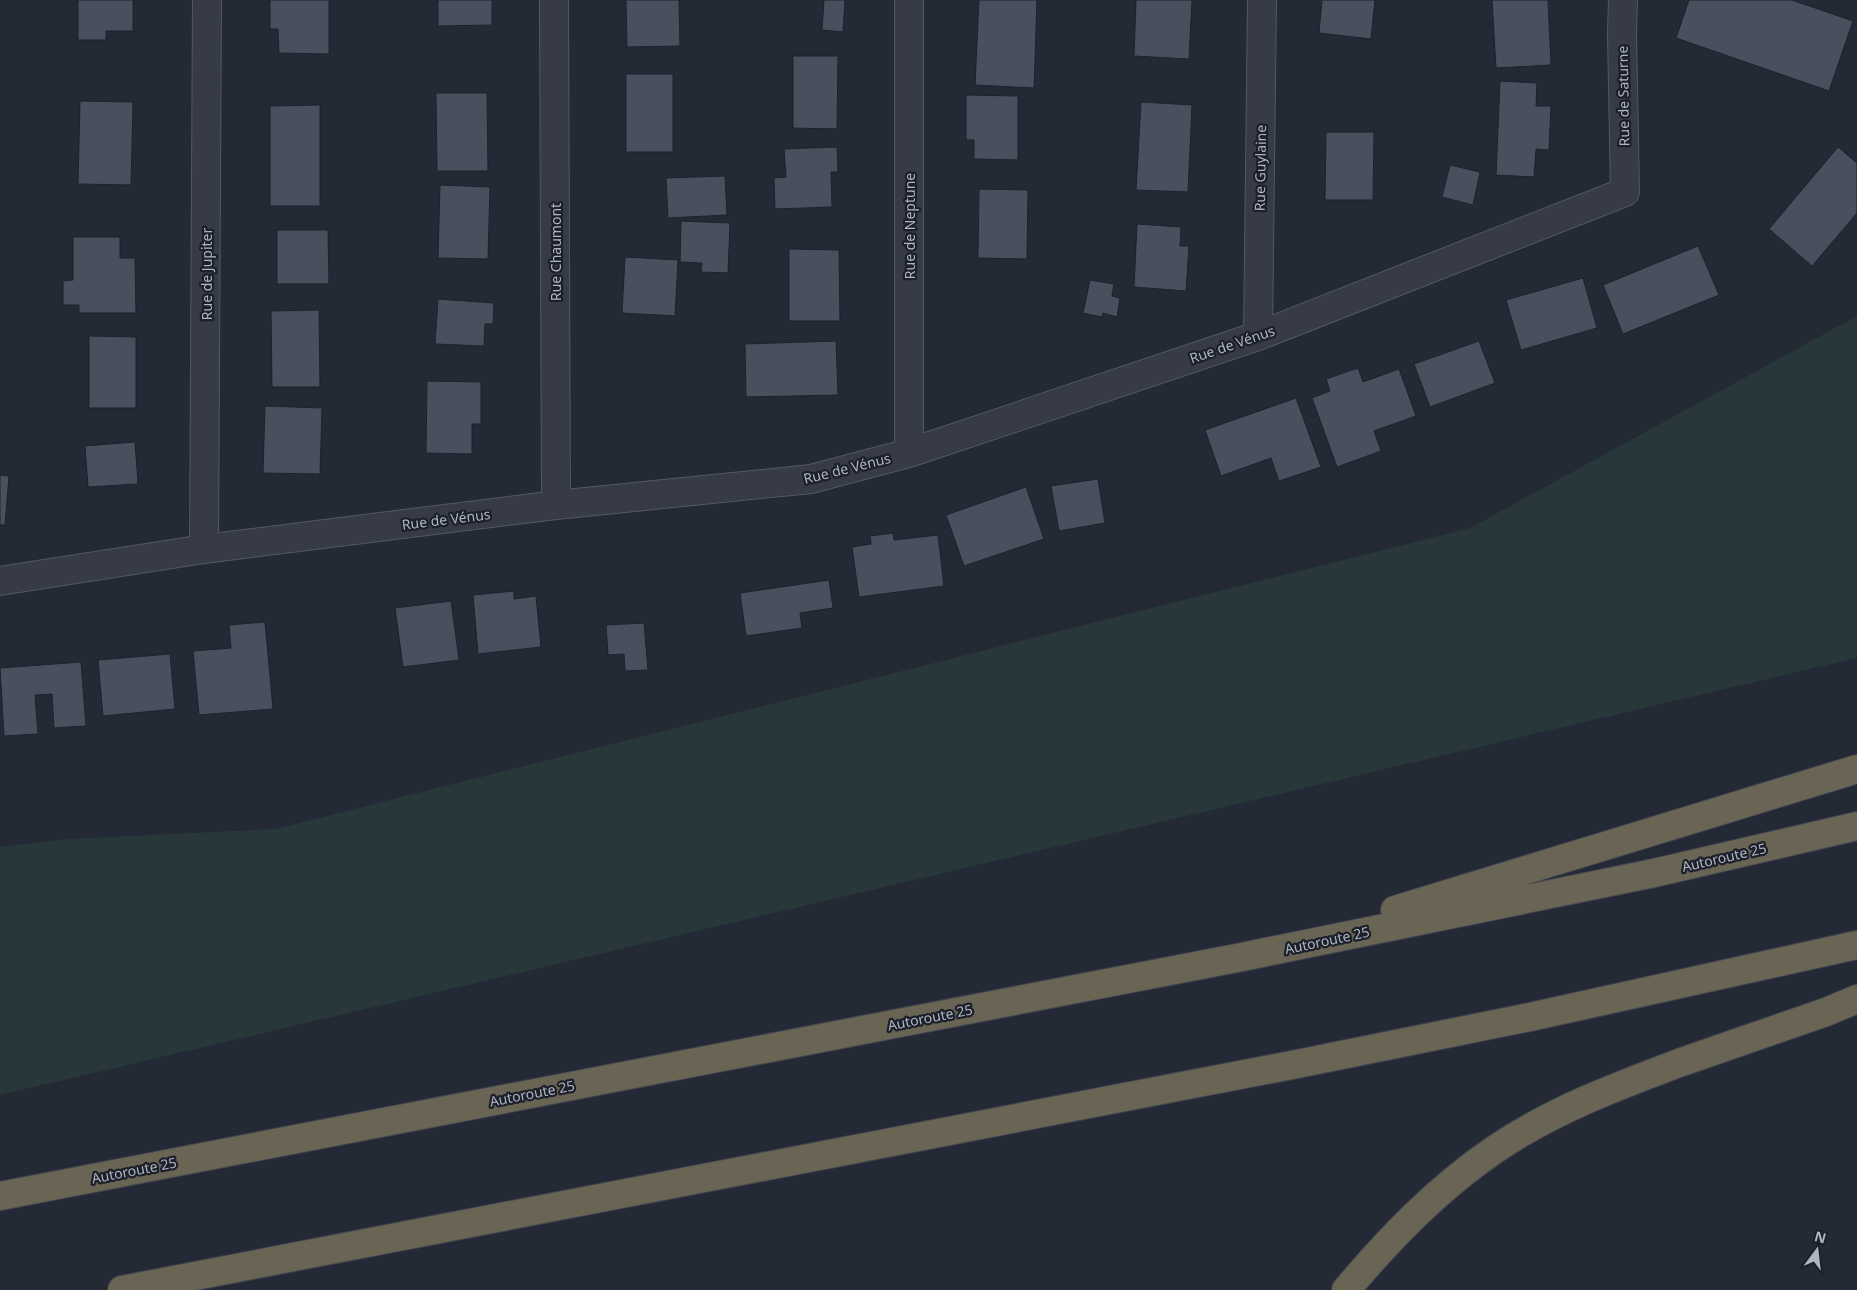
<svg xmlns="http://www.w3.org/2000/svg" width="1857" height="1290" font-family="'Noto Sans',sans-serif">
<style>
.green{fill:#28383a}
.building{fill:#484f5d;stroke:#1d222c}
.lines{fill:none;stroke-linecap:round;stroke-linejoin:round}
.street-casing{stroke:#535863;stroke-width:30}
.highway-casing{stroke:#404550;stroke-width:30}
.street{stroke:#363b45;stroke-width:28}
.highway{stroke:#6a6454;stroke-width:28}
.labels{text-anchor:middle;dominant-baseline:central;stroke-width:4.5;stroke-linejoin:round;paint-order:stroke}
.street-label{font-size:14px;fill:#b0b5c2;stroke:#1b202a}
</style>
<rect width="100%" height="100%" fill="#232935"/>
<path class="green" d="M 1857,316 L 1857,658 L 0,1095 L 0,847 L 68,839 L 275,829 L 1470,528 Z"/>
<path class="building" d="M 78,0 L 133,0 L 133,31 L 106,31 L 106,40 L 78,40 Z
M 270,0 L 329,0 L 329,54 L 279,53 L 278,29 L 270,29 Z
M 438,0 L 492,0 L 492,25 L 438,26 Z
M 626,0 L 679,0 L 680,46 L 627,47 Z
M 824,0 L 845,0 L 843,32 L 822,30 Z
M 979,0 L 1037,0 L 1034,88 L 975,85 Z
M 1136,0 L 1192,0 L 1189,59 L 1134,56 Z
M 1322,0 L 1375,0 L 1371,39 L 1319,33 Z
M 1492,0 L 1548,0 L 1551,65 L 1496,68 Z
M 1689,0 L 1792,0 L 1853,21 L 1829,91 L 1676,38 Z
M 793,56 L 838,56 L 837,129 L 793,128 Z
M 626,74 L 673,74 L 673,152 L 626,152 Z
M 1500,81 L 1537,83 L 1536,106 L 1551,106 L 1549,150 L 1536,149 L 1534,177 L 1496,175 Z
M 436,93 L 487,93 L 488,171 L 437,171 Z
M 966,95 L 1018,96 L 1018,160 L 974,159 L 974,140 L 966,140 Z
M 80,101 L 133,102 L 131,185 L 78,184 Z
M 1141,102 L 1192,105 L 1188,192 L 1136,190 Z
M 320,105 L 320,206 L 270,206 L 270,106 Z
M 1326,132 L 1374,132 L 1373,200 L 1325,200 Z
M 837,147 L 838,172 L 831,172 L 832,207 L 775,209 L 774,178 L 786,177 L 784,149 Z
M 1838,147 L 1857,163 L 1857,213 L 1812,266 L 1769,229 Z
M 1450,165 L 1480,172 L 1473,205 L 1442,197 Z
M 725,176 L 727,215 L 668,218 L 666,178 Z
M 440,185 L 490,187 L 488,259 L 438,258 Z
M 979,189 L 1028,190 L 1027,259 L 978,258 Z
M 681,221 L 730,223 L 728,273 L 701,272 L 702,263 L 680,262 Z
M 1137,224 L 1181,227 L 1180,246 L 1189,246 L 1186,291 L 1134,287 Z
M 277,230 L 328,230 L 329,284 L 277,284 Z
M 73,237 L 120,237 L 120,258 L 135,258 L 136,313 L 79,313 L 79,305 L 63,305 L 63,281 L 73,280 Z
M 1698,246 L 1719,295 L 1623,334 L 1603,285 Z
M 789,249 L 839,250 L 840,321 L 789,321 Z
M 625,257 L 678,260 L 675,316 L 622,313 Z
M 1583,278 L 1597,328 L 1521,350 L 1506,300 Z
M 1090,280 L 1114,284 L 1112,296 L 1120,298 L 1117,317 L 1103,313 L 1102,317 L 1083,313 Z
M 438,299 L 494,303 L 493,324 L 485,324 L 484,346 L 435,344 Z
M 319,310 L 320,387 L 272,387 L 271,311 Z
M 89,336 L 136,337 L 136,408 L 89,408 Z
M 836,341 L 838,395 L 746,397 L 745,344 Z
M 1479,341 L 1495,383 L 1430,407 L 1414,364 Z
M 1358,368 L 1363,382 L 1399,369 L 1416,416 L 1374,431 L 1381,451 L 1337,467 L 1312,398 L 1330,391 L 1326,379 Z
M 427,381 L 481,382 L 481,424 L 472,424 L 472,454 L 426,453 Z
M 1296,398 L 1321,467 L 1279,481 L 1271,458 L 1221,476 L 1205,430 Z
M 265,406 L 322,408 L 320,474 L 263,473 Z
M 135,442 L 138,484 L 88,487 L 85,446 Z
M 0,475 L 9,476 L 5,525 L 0,525 Z
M 1098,479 L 1105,523 L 1059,531 L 1051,486 Z
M 1026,487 L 1044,539 L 964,566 L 946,515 Z
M 893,533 L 894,540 L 938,535 L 944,586 L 859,597 L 852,547 L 871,544 L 870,536 Z
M 829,580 L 833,608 L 800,613 L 802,628 L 746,636 L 740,593 Z
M 514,591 L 514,599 L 536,596 L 541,647 L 478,654 L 473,595 Z
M 451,601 L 459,660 L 403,667 L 395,608 Z
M 265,622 L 273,709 L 199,715 L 193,651 L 231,648 L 229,625 Z
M 644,623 L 648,670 L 625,671 L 624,654 L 608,655 L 606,625 Z
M 170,654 L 175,709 L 103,716 L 98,660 Z
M 81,662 L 86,726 L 54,728 L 52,694 L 35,695 L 38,734 L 4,736 L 0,668 Z"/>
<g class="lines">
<defs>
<path id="street" d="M 554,0 L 556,505
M 909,0 L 909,453
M 1258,336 L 1262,0
M 204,549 L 207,0
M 0,581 L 204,549 L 556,505 L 811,479 L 909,453 L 1258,336 L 1625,192 L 1622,33 L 1623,0"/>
<path id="highway" d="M 1395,910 L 1857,769
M 0,1196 L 1237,958 L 1654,873 L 1857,826
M 122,1290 L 1297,1064 L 1530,1017 L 1857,945
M 1346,1290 C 1390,1238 1437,1189 1494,1150 C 1551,1111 1615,1087 1679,1063 C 1728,1046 1776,1029 1826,1012 L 1857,999"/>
</defs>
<use href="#street" class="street-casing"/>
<use href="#highway" class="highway-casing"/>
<use href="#street" class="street"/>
<use href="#highway" class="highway"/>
</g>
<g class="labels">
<g class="street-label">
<text transform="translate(1623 96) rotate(-91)">Rue de Saturne</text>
<text transform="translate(1260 168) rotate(-89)">Rue Guylaine</text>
<text transform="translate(909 226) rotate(-90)">Rue de Neptune</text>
<text transform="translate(555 252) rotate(-90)">Rue Chaumont</text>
<text transform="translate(206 274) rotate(-90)">Rue de Jupiter</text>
<text transform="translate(1232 344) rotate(-19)">Rue de Vénus</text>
<text transform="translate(847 468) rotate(-14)">Rue de Vénus</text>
<text transform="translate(446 519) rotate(-7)">Rue de Vénus</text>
<text transform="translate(1724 857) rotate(-13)">Autoroute 25</text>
<text transform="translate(1327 940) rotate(-12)">Autoroute 25</text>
<text transform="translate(930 1017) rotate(-11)">Autoroute 25</text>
<text transform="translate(532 1093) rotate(-11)">Autoroute 25</text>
<text transform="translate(134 1170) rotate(-11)">Autoroute 25</text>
</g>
</g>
<g transform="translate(1817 1250) rotate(15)" stroke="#1b202a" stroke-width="4" paint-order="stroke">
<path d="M0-4L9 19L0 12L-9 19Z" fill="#b0b5c2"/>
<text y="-8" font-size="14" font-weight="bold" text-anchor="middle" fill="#b0b5c2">N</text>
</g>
</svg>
